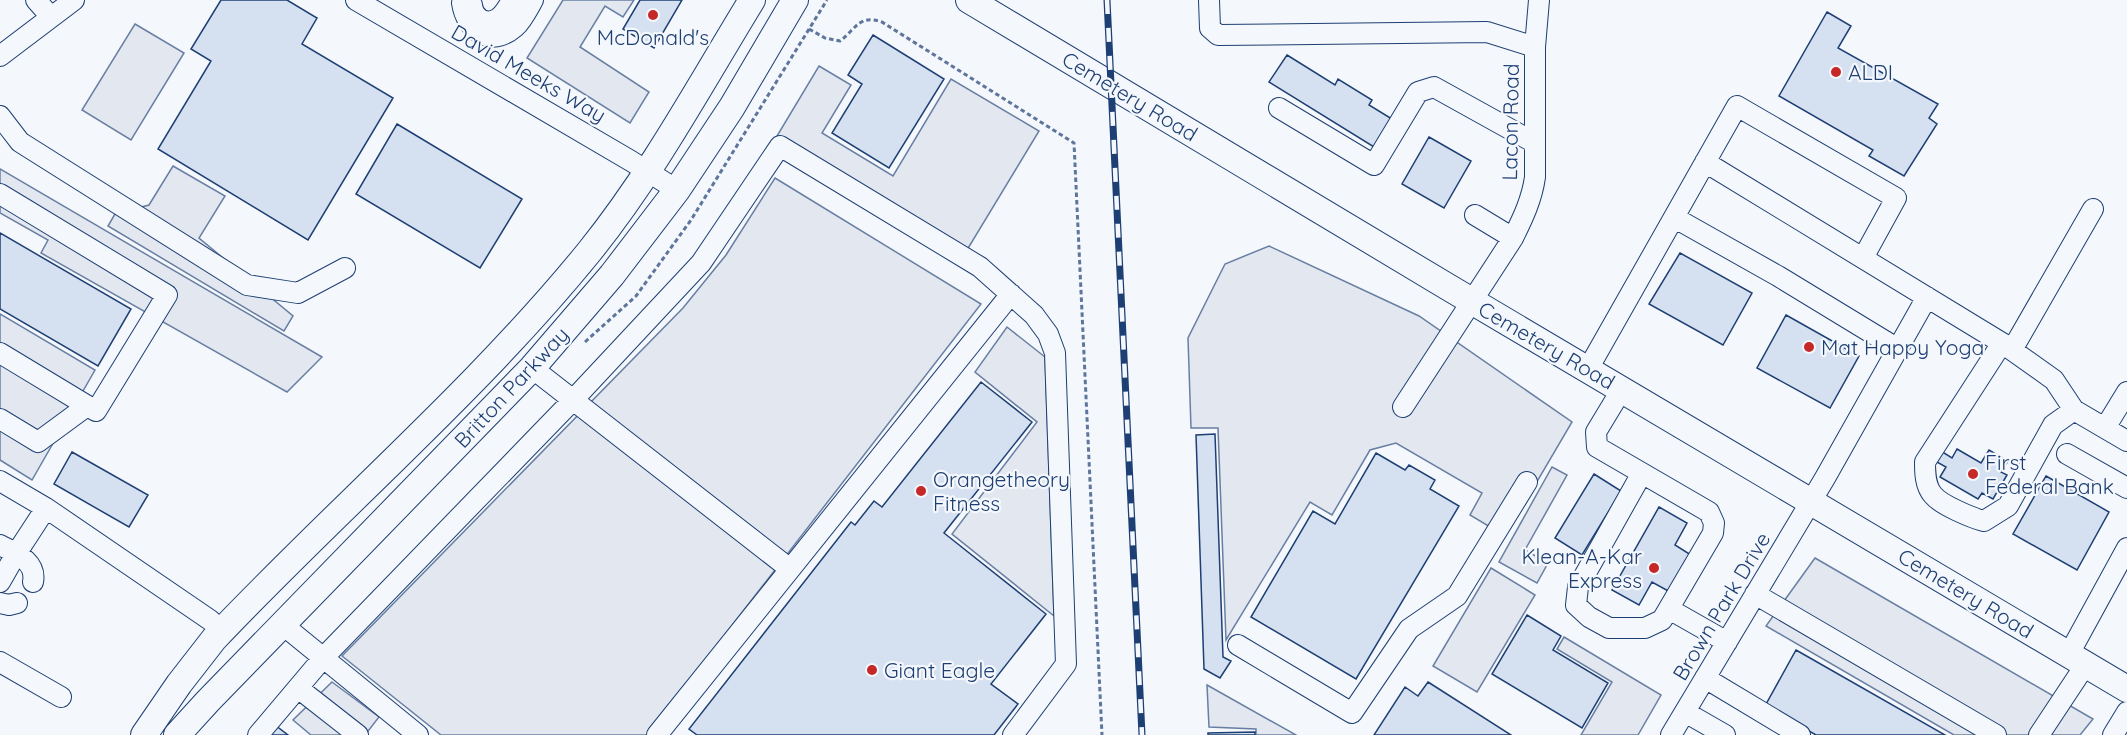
<svg xmlns="http://www.w3.org/2000/svg" width="2127" height="735" font-family="Quicksand,sans-serif">
<style>
.parking{fill:#e3e8f0;stroke:#687fa3;stroke-width:1.5}
.building{fill:#d5e0f0;stroke:#1d3f73;stroke-width:1.5}
.lines{fill:none;stroke-linecap:round;stroke-linejoin:round}
.minor-casing{stroke:#1d3f73;stroke-width:22}
.major-casing{stroke:#1d3f73;stroke-width:28}
.path{stroke:#5e769c;stroke-width:3;stroke-dasharray:4.5 3;stroke-linecap:butt}
.minor{stroke:#f4f7fb;stroke-width:20}
.major{stroke:#f4f7fb;stroke-width:26}
.rail-casing{stroke:#1d3f73;stroke-width:7}
.rail{stroke:#f4f7fb;stroke-width:4.5;stroke-dasharray:14;stroke-linecap:butt}
.poi-dot{fill:#c62828;stroke:#f4f7fb;stroke-width:2}
.labels{text-anchor:middle;dominant-baseline:central;stroke-width:4.5;stroke-linejoin:round;paint-order:stroke}
.poi-label{font-size:21px;fill:#1d3f73;stroke:#f4f7fb;text-anchor:start}
.street-label{font-size:21px;fill:#1d3f73;stroke:#f4f7fb}
</style>
<rect width="100%" height="100%" fill="#f4f7fb"/>
<path class="parking" d="M 563,0 L 634,0 L 623,17 L 605,6 L 580,47 L 649,92 L 630,123 L 527,58 Z
M 135,24 L 184,53 L 131,140 L 82,110 Z
M 819,66 L 851,85 L 822,133 L 893,176 L 951,79 L 1039,131 L 964,255 L 774,141 Z
M 173,166 L 225,196 L 199,238 L 293,316 L 284,331 L 108,226 L 115,214 L 149,205 Z
M 0,169 L 322,357 L 287,392 L 41,253 L 48,240 L 0,213 Z
M 775,178 L 981,304 L 647,735 L 441,735 L 342,656 L 683,308 L 726,255 Z
M 1269,246 L 1419,316 L 1572,422 L 1505,536 L 1470,515 L 1482,493 L 1396,443 L 1370,450 L 1332,515 L 1310,502 L 1226,640 L 1218,428 L 1191,428 L 1188,338 L 1225,264 Z
M 0,314 L 95,370 L 32,480 L 0,460 Z
M 1007,327 L 1045,357 L 1054,616 L 952,534 L 1037,422 L 975,372 Z
M 1552,467 L 1567,475 L 1525,550 L 1548,563 L 1537,583 L 1499,562 Z
M 1815,558 L 2093,719 L 2080,735 L 1954,735 L 1766,626 Z
M 1491,568 L 1535,595 L 1477,692 L 1433,666 Z
M 1564,637 L 1661,695 L 1638,735 L 1581,735 L 1612,682 L 1557,649 Z
M 332,682 L 379,717 L 365,735 L 311,735 L 293,720 Z
M 1207,685 L 1296,735 L 1256,735 L 1256,729 L 1209,727 Z"/>
<path class="building" d="M 221,0 L 287,0 L 317,18 L 302,44 L 393,98 L 308,240 L 158,149 L 211,61 L 191,49 Z
M 640,0 L 682,0 L 654,48 L 623,29 Z
M 1827,12 L 1851,26 L 1838,48 L 1938,104 L 1929,118 L 1937,124 L 1904,176 L 1869,156 L 1873,150 L 1779,96 Z
M 873,35 L 944,79 L 889,168 L 832,133 L 862,84 L 848,75 Z
M 1287,55 L 1335,85 L 1338,79 L 1372,100 L 1369,105 L 1392,119 L 1374,147 L 1269,82 Z
M 397,124 L 522,199 L 480,268 L 356,194 Z
M 1429,137 L 1471,161 L 1444,208 L 1402,184 Z
M 0,233 L 131,309 L 98,366 L 0,309 Z
M 1680,253 L 1752,293 L 1723,345 L 1649,304 Z
M 1786,315 L 1859,356 L 1830,408 L 1757,368 Z
M 981,382 L 1032,422 L 944,533 L 1046,614 L 991,684 L 1018,704 L 994,735 L 697,735 L 689,729 L 851,522 L 855,525 L 874,501 L 882,507 Z
M 1215,434 L 1223,657 L 1231,661 L 1220,678 L 1204,669 L 1196,435 Z
M 1957,449 L 1981,463 L 1989,450 L 2008,461 L 2001,472 L 2007,475 L 1993,499 L 1982,493 L 1978,499 L 1940,477 L 1946,467 L 1935,461 L 1941,451 L 1952,458 Z
M 72,452 L 148,495 L 129,527 L 54,484 Z
M 1376,453 L 1405,470 L 1409,465 L 1435,480 L 1430,489 L 1459,506 L 1356,679 L 1251,617 L 1313,511 L 1335,524 Z
M 1594,474 L 1621,491 L 1582,555 L 1555,538 Z
M 2046,476 L 2109,512 L 2077,570 L 2013,534 Z
M 1659,507 L 1687,523 L 1675,545 L 1691,555 L 1670,592 L 1652,582 L 1639,605 L 1612,590 Z
M 1527,615 L 1561,636 L 1553,650 L 1608,683 L 1582,728 L 1492,674 Z
M 1796,650 L 1945,735 L 1816,735 L 1765,706 Z
M 1428,682 L 1511,735 L 1374,735 L 1405,687 L 1418,696 Z
M 275,725 L 288,735 L 267,735 Z
M 1255,732 L 1255,735 L 1208,735 L 1208,733 Z"/>
<g class="lines">
<defs>
<path id="minor" d="M 36,0 L 51,17
M 356,0 L 631,161 L 677,190
M 463,0 L 462,3 C 466,30 490,49 515,27 C 522,21 528,9 533,0
M 1209,0 L 1210,28 L 1218,35 L 1487,32 L 1535,47
M 472,5 C 473,17 485,26 497,19 C 504,15 508,7 512,0
M 0,56 L 74,0
M 1279,108 L 1374,165 L 1418,92 L 1434,87 L 1535,143
M 0,116 L 20,142 L 247,285 L 298,293 L 345,268
M 1705,162 L 2002,343 L 2054,380 L 2074,410 L 2127,441
M 0,194 L 167,295 L 96,411 L 0,353
M 1475,215 L 1513,238
M 1675,218 L 1778,276 L 1898,349
M 2002,343 L 1925,462 C 1925,472 1925,486 1933,495 C 1941,505 1972,518 1984,521 L 2008,506 L 2053,425 L 2074,410
M 2012,350 L 2093,209
M 532,368 L 790,569
M 1588,369 L 1737,106 L 1896,198 L 1863,258
M 1622,389 L 1596,432 L 1597,447 L 1709,512 L 1714,523 L 1713,533 L 1662,620 L 1645,628 L 1609,628 L 1589,617 L 1576,605 L 1578,587 L 1642,473
M 1403,407 L 1513,238 C 1523,218 1532,199 1535,177 L 1535,47 L 1539,0
M 0,419 L 38,442 L 87,406
M 2105,428 L 2127,392
M 2067,454 L 2127,488
M 0,481 L 46,508 L 210,620 L 222,631
M 0,545 C 15,553 37,561 33,582
M 0,582 L 16,554 L 46,508
M 1755,594 L 1996,735
M 0,603 L 9,605 L 17,603
M 1669,609 L 1727,642
M 283,625 L 418,735
M 1238,645 L 1352,713 L 1409,629 L 1457,596 L 1527,482
M 2069,654 L 2127,548
M 0,662 L 61,697
M 1705,678 L 1800,735
M 298,688 L 358,735
M 1685,712 L 1725,735
M 258,735 L 323,658 L 573,400 L 701,263 L 780,146 L 980,267 L 1034,315 L 1048,334 L 1055,353 L 1066,664 L 1013,735
M 657,735 L 1011,294
M 1671,735 L 1825,478 L 1927,297
M 2039,735 L 2086,664
M 2113,735 L 2127,712"/>
<path id="major" d="M 969,0 L 1448,287 L 2127,689
M 144,735 L 179,684 L 214,639 C 337,509 476,391 589,252 C 652,174 700,85 752,0
M 177,735 L 208,701 L 532,368 L 612,275 L 677,190 L 732,107 L 795,0"/>
</defs>
<use href="#minor" class="minor-casing"/>
<use href="#major" class="major-casing"/>
<path class="path" d="M 809,29 L 825,38 L 840,41 C 856,29 859,14 882,22 L 1074,143 L 1102,735
M 585,342 L 636,296 L 691,220 L 827,0"/>
<use href="#minor" class="minor"/>
<use href="#major" class="major"/>
<defs>
<path id="rail" d="M 1107,0 L 1142,735"/>
</defs>
<use href="#rail" class="rail-casing"/>
<use href="#rail" class="rail"/>
</g>
<g class="poi-dot">
<circle cx="653" cy="15" r="6"/>
<circle cx="1836" cy="72" r="6"/>
<circle cx="1809" cy="347" r="6"/>
<circle cx="1973" cy="474" r="6"/>
<circle cx="921" cy="491" r="6"/>
<circle cx="1654" cy="568" r="6"/>
<circle cx="872" cy="670" r="6"/>
</g>
<g class="labels">
<g class="poi-label">
<text x="653" y="37" text-anchor="middle">McDonald's</text>
<text x="1848" y="72">ALDI</text>
<text x="1821" y="347">Mat Happy Yoga</text>
<text x="1985" y="462">First<tspan x="1985" dy="24">Federal Bank</tspan></text>
<text x="933" y="479">Orangetheory<tspan x="933" dy="24">Fitness</tspan></text>
<text x="1642" y="556" text-anchor="end">Klean-A-Kar<tspan x="1642" dy="24">Express</tspan></text>
<text x="884" y="670">Giant Eagle</text>
</g>
<g class="street-label">
<text transform="translate(529 73) rotate(30)">David Meeks Way</text>
<text transform="translate(1130 96) rotate(31)">Cemetery Road</text>
<text transform="translate(1510 122) rotate(-89)">Lacon Road</text>
<text transform="translate(1547 345) rotate(30)">Cemetery Road</text>
<text transform="translate(511 387) rotate(-47)">Britton Parkway</text>
<text transform="translate(1966 593) rotate(31)">Cemetery Road</text>
<text transform="translate(1721 606) rotate(-59)">Brown Park Drive</text>
</g>
</g>
</svg>
